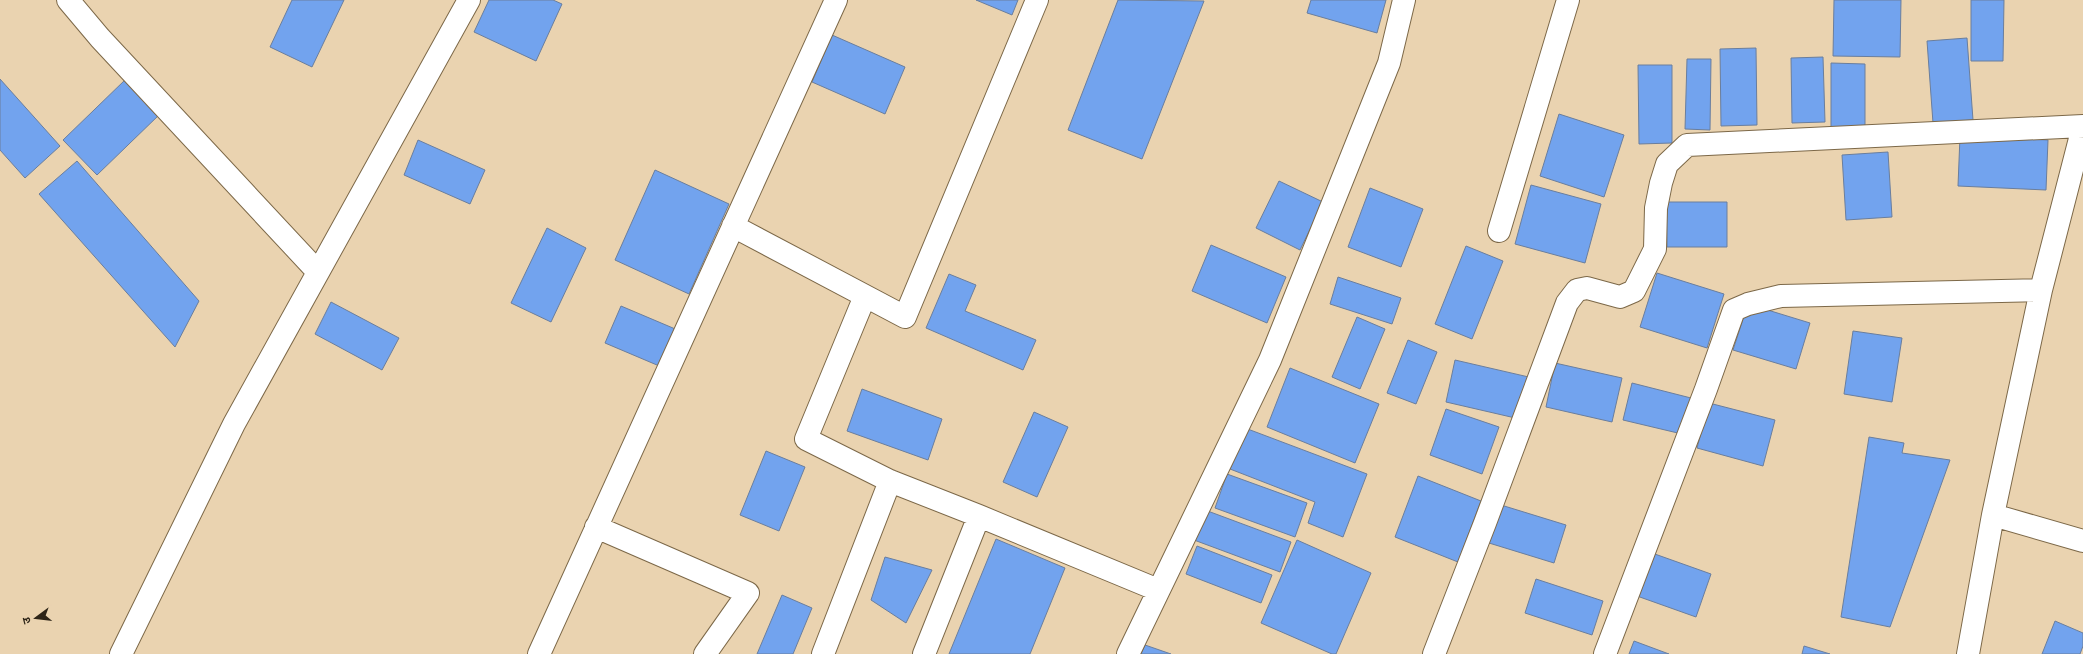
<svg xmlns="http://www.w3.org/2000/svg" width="2083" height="654" font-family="Manrope,'Noto Sans Devanagari',sans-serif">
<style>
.building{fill:#72a3ee;stroke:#6a7e9d}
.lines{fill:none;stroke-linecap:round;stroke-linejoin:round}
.street-casing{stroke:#7c6848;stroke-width:24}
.street{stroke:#fff;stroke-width:22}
</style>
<rect width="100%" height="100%" fill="#ead3b0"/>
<path class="building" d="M 292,0 L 344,0 L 312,67 L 270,47 Z
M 489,0 L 553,0 L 562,4 L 536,61 L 474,32 Z
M 976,0 L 1018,0 L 1012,15 Z
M 1118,0 L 1204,1 L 1142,159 L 1068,130 Z
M 1311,0 L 1386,0 L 1377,33 L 1307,13 Z
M 1834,0 L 1901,0 L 1900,57 L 1833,56 Z
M 1971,0 L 2004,0 L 2003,61 L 1971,61 Z
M 832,35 L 905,67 L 885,114 L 812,82 Z
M 1967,38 L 1973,120 L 1933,123 L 1927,41 Z
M 1756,48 L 1757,125 L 1721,126 L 1720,49 Z
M 1823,57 L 1825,122 L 1792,123 L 1791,58 Z
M 1687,59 L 1711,59 L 1710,130 L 1685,129 Z
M 1831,63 L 1865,64 L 1865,135 L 1831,135 Z
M 1638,65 L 1672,65 L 1672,143 L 1639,144 Z
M 0,79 L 60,146 L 25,178 L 0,150 Z
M 126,79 L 160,114 L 97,175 L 63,140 Z
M 1559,114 L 1624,135 L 1604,197 L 1540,176 Z
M 1960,136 L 2048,140 L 2046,190 L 1958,186 Z
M 418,140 L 485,170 L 470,204 L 404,175 Z
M 1888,152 L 1892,217 L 1846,220 L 1842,155 Z
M 77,161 L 199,301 L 175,347 L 39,194 Z
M 655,170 L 729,204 L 689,294 L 615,260 Z
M 1279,181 L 1323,202 L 1300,250 L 1256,228 Z
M 1531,185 L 1601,204 L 1585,263 L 1515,244 Z
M 1370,188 L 1423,209 L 1401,267 L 1348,247 Z
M 1666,202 L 1727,202 L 1727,247 L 1667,247 Z
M 547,228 L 586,248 L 551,322 L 511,303 Z
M 1211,245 L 1286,277 L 1267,323 L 1192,291 Z
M 1466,246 L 1503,261 L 1472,339 L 1435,324 Z
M 1657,273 L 1724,294 L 1707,348 L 1640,327 Z
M 949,274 L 976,285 L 965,311 L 1036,340 L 1023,370 L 926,328 Z
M 1338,277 L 1401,298 L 1392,324 L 1330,304 Z
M 331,302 L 399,338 L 382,370 L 315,334 Z
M 1748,304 L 1810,323 L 1796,369 L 1733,350 Z
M 621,306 L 680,331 L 664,368 L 605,343 Z
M 1357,317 L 1385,329 L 1360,389 L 1332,377 Z
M 1853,331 L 1902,338 L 1892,402 L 1844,394 Z
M 1408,340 L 1437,352 L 1416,404 L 1387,393 Z
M 1455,360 L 1533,378 L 1524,420 L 1446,402 Z
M 1555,363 L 1622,378 L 1612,422 L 1546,407 Z
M 1290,368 L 1379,404 L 1355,463 L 1267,427 Z
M 1632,383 L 1691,398 L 1682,434 L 1623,420 Z
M 862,389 L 942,419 L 928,460 L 847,431 Z
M 1709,403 L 1775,420 L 1763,466 L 1697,448 Z
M 1446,409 L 1499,427 L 1482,474 L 1430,455 Z
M 1034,412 L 1068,427 L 1037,497 L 1003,482 Z
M 1245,428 L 1367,474 L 1343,537 L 1308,523 L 1315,502 L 1230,469 Z
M 1869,437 L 1904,443 L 1902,453 L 1950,460 L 1890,627 L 1841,617 Z
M 766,451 L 805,467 L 779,531 L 740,515 Z
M 1227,474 L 1307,503 L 1295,537 L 1215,508 Z
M 1418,476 L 1481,501 L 1458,562 L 1395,537 Z
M 1501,505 L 1566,525 L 1554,563 L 1489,543 Z
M 1205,510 L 1291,542 L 1280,572 L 1194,540 Z
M 996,539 L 1065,568 L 1030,654 L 949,654 Z
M 1297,540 L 1371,573 L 1336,654 L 1332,654 L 1261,623 Z
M 1197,546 L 1272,575 L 1261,603 L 1186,574 Z
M 1652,553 L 1711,574 L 1696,617 L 1637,596 Z
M 885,557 L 932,570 L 906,623 L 871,600 Z
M 1536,579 L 1603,601 L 1592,635 L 1525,613 Z
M 782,595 L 812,608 L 793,654 L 757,654 Z
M 2055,621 L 2083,633 L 2083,646 L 2080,654 L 2042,654 Z
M 1634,641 L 1669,654 L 1629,654 Z
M 1145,645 L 1171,654 L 1141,654 Z
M 1804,646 L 1830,654 L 1802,654 Z"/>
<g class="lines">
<defs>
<path id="street" d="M 68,0 L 100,38 L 318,272
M 733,226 L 905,317 L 1037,0
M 1499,231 L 1568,0
M 865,296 L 806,439 L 890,481 L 979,516 L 1158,590
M 1993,515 L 2083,541
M 596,527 L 748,593 L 705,654
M 121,654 L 234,424 L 469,0
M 539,654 L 836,0
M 823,654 L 890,481
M 924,654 L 979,516
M 1128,654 L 1270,360 L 1389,63 L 1404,0
M 1434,654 L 1485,523 L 1567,303 L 1577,290 L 1587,288 L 1620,297 L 1634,291 L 1655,249 L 1656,208 L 1661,183 L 1667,164 L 1687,145 L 2083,126
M 1605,654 L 1706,389 L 1734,310 L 1748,304 L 1781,296 L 2041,290
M 1968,654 L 1993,515 L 2041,290 L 2083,127"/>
</defs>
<use href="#street" class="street-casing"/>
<use href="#street" class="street"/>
</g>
<g transform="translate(36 618) rotate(255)" stroke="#ead3b0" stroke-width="3" paint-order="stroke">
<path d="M0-3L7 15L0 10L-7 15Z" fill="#2e2518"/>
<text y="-6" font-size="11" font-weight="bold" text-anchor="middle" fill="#2e2518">उ</text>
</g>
</svg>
